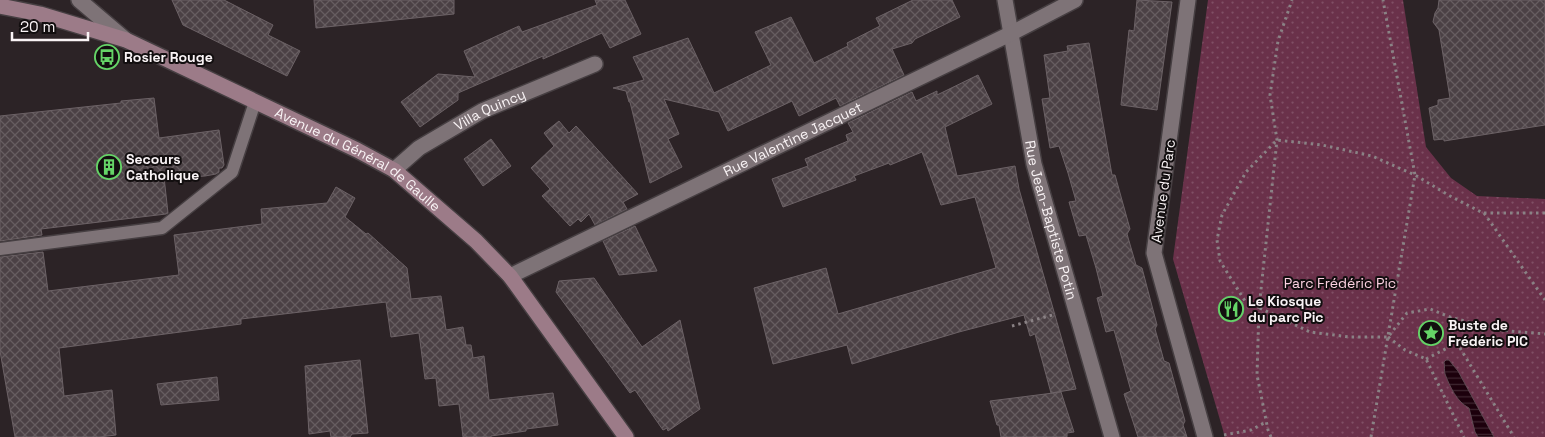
<svg xmlns="http://www.w3.org/2000/svg" width="1545" height="437" font-family="'Space Grotesk',sans-serif">
<style>
.park{fill:url(#park-dots)}
.water{fill:url(#water-rules);stroke:#5e4952}
.building{fill:url(#building-cross-hatch);stroke:#6c6266}
.lines{fill:none;stroke-linecap:round;stroke-linejoin:round}
.lane-casing{stroke:#463f42;stroke-width:15}
.street-casing{stroke:#463f42;stroke-width:18}
.secondary-casing{stroke:#463f42;stroke-width:18}
.path{stroke:#8a8285;stroke-width:3;stroke-dasharray:2.5 4;stroke-linecap:butt}
.lane{stroke:#7e7377;stroke-width:12}
.street{stroke:#7e7377;stroke-width:15}
.secondary{stroke:#9c7b88;stroke-width:15}
.labels{text-anchor:middle;dominant-baseline:central;stroke-width:4;stroke-linejoin:round;paint-order:stroke}
.poi-label{font-size:14px;font-weight:bold;fill:#f9f3f5;stroke:#120e0f;text-anchor:start}
.street-label{font-size:14px;fill:#f9f3f5;stroke:#120e0f}
.park-label{font-size:14px;fill:#fcd1e1;stroke:#120e0f}
</style>
<defs>
<pattern id="park-dots" width="8" height="8" patternUnits="userSpaceOnUse" patternTransform="scale(1.25)"><rect width="8" height="8" fill="#6a314a"/><path d="M2 2h.1M6 6h.1" fill="none" stroke="#804f65" stroke-width="1.8" stroke-linecap="round"/></pattern>
<pattern id="water-rules" width="6" height="5" patternUnits="userSpaceOnUse" patternTransform="scale(1.25)"><rect width="6" height="5" fill="#1c000c"/><path d="M0 2.5h6" fill="none" stroke="#3e2630"/></pattern>
<pattern id="building-cross-hatch" width="8" height="8" patternUnits="userSpaceOnUse" patternTransform="scale(1.25)"><rect width="8" height="8" fill="#4b4145"/><path d="M0 0l8 8M0 8l8-8" fill="none" stroke="#665d60"/></pattern>
</defs>
<rect width="100%" height="100%" fill="#2c2326"/>
<path class="park" d="M 1208,0 L 1403,0 L 1426,147 L 1451,178 L 1477,196 L 1545,199 L 1545,437 L 1225,437 L 1173,259 Z"/>
<path class="water" d="M 1446,360 L 1449,360 L 1458,371 L 1494,437 L 1478,437 L 1475,432 L 1469,408 C 1457,402 1450,387 1445,374 C 1444,370 1445,367 1444,362 Z"/>
<path class="building" d="M 172,0 L 224,0 L 273,25 L 268,35 L 300,51 L 287,76 L 183,25 Z
M 314,0 L 454,0 L 454,14 L 316,28 Z
M 595,0 L 625,0 L 641,34 L 610,48 L 602,33 L 543,59 L 543,56 L 458,93 L 458,100 L 420,127 L 401,102 L 438,74 L 475,77 L 464,51 L 519,26 L 522,32 L 597,5 Z
M 913,0 L 952,0 L 960,17 L 915,39 L 912,43 L 892,49 L 904,75 L 840,106 L 836,98 L 799,116 L 792,101 L 728,131 L 719,112 L 664,99 L 679,134 L 668,139 L 682,167 L 650,183 L 630,102 L 629,102 L 626,91 L 613,88 L 644,80 L 633,57 L 688,38 L 714,93 L 771,65 L 755,32 L 791,17 L 814,63 L 848,46 L 847,43 L 880,26 L 876,18 Z
M 1137,0 L 1172,2 L 1157,110 L 1121,105 L 1129,30 L 1134,31 Z
M 1439,0 L 1545,0 L 1545,125 L 1444,141 L 1444,139 L 1434,140 L 1429,108 L 1438,105 L 1438,100 L 1450,98 L 1439,30 L 1433,22 L 1435,13 L 1438,8 Z
M 1089,43 L 1112,175 L 1115,175 L 1130,229 L 1127,234 L 1136,265 L 1142,268 L 1157,325 L 1155,329 L 1161,350 L 1164,361 L 1169,363 L 1185,421 L 1183,425 L 1187,437 L 1138,437 L 1124,394 L 1131,391 L 1114,330 L 1106,332 L 1097,298 L 1103,296 L 1096,268 L 1086,235 L 1079,236 L 1069,202 L 1076,201 L 1068,173 L 1059,146 L 1050,148 L 1042,99 L 1050,98 L 1044,55 L 1068,51 L 1067,46 Z
M 978,75 L 992,104 L 945,127 L 957,176 L 1015,166 L 1019,189 L 1076,389 L 1051,393 L 1035,334 L 1030,336 L 1024,315 L 959,332 L 852,364 L 847,345 L 773,364 L 754,288 L 826,268 L 838,314 L 996,268 L 975,197 L 941,205 L 922,152 L 890,165 L 889,163 L 854,176 L 856,180 L 783,207 L 772,179 L 808,166 L 805,159 L 848,141 L 846,135 L 853,132 L 848,123 L 912,92 L 916,101 L 937,91 L 937,95 Z
M 154,98 L 159,138 L 219,130 L 224,165 L 222,168 L 219,168 L 219,172 L 216,174 L 205,176 L 176,178 L 164,177 L 168,213 L 166,214 L 41,229 L 42,235 L 0,241 L 0,116 L 121,103 L 121,101 Z
M 559,121 L 569,133 L 576,126 L 638,194 L 623,202 L 627,209 L 595,225 L 589,214 L 581,222 L 578,219 L 570,226 L 542,196 L 550,189 L 531,168 L 554,146 L 544,133 Z
M 491,139 L 511,166 L 483,186 L 464,159 Z
M 336,187 L 355,198 L 345,217 L 366,234 L 368,233 L 407,268 L 411,299 L 441,296 L 446,330 L 463,327 L 466,345 L 471,345 L 473,358 L 484,356 L 489,400 L 553,393 L 558,425 L 526,429 L 526,431 L 491,436 L 491,437 L 463,437 L 459,404 L 439,406 L 436,378 L 425,379 L 419,333 L 391,337 L 386,302 L 241,319 L 241,324 L 59,348 L 64,396 L 112,390 L 116,435 L 99,437 L 15,437 L 0,351 L 0,257 L 43,252 L 48,291 L 179,275 L 174,235 L 262,224 L 261,209 L 327,203 Z
M 635,226 L 657,271 L 619,275 L 603,241 Z
M 594,278 L 642,347 L 680,320 L 700,409 L 668,431 L 667,428 L 663,430 L 635,390 L 630,393 L 556,292 L 559,281 Z
M1218 309a13 13 0 1 1 26 0a13 13 0 1 1-26 0Z
M 360,360 L 368,433 L 352,434 L 350,437 L 331,437 L 330,431 L 309,434 L 305,366 Z
M 217,377 L 219,400 L 161,405 L 157,384 Z
M 1061,392 L 1074,432 L 1067,433 L 1067,437 L 1001,437 L 999,425 L 997,425 L 990,401 Z"/>
<g class="lines">
<defs>
<path id="lane" d="M 0,249 L 162,228 L 232,172 L 255,102"/>
<g id="street">
<path d="M 79,0 L 126,40"/>
<path id="s1" d="M 1005,0 L 1034,164 L 1112,437"/>
<path d="M 1188,0 L 1154,253 L 1205,437"/>
<path id="s2" d="M 394,170 L 419,148 L 482,111 L 595,64"/>
<path id="s3" d="M 510,276 L 1012,33 L 1075,0"/>
</g>
<g id="secondary">
<path id="s4" d="M 0,6 L 40,14 L 126,40 L 357,150 L 394,170 L 476,241 L 510,276 L 626,437"/>
</g>
</defs>
<use href="#lane" class="lane-casing"/>
<use href="#street" class="street-casing"/>
<use href="#secondary" class="secondary-casing"/>
<path class="path" d="M 1484,213 L 1545,300
M 1545,213 L 1483,213 L 1450,196 L 1415,175 L 1372,156 L 1322,145 L 1277,140 L 1246,172 L 1222,215 L 1217,240 L 1220,261 L 1245,301 L 1310,332 L 1350,337 L 1388,337 L 1407,313 L 1430,309 L 1450,317 L 1498,330 L 1545,334
M 1450,317 L 1457,343 L 1514,437
M 1012,326 L 1056,314
M 1388,337 L 1405,350 L 1426,359 L 1464,437
M 1426,359 L 1457,343
M 1224,435 L 1251,430 L 1266,422
M 1271,437 L 1268,430 L 1257,375 L 1259,308 L 1277,140 L 1270,95 L 1278,41 L 1292,0
M 1371,437 L 1415,175 L 1383,0"/>
<use href="#lane" class="lane"/>
<use href="#street" class="street"/>
<use href="#secondary" class="secondary"/>
</g>
<defs>
<symbol id="bus-ring" viewBox="-11 -11 22 22"><circle r="9.5" fill="#120e0f" stroke="#65d467" stroke-width="1.5"/><path d="M-5-6H5V4H4V6H2V4H-2V6H-4V4H-5ZM-3.5-4V0h7V-4ZM-3.5 1.2v1.5H-2V1.2ZM2 1.2v1.5H3.5V1.2Z" fill="#65d467"/></symbol>
<symbol id="building-ring" viewBox="-11 -11 22 22"><circle r="9.5" fill="#120e0f" stroke="#65d467" stroke-width="1.5"/><path d="M-4-6H4V6H1V3H-1V6H-4ZM-2.5-4.3h1.7v1.8h-1.7ZM.8-4.3h1.7v1.8H.8ZM-2.5-1h1.7V.8h-1.7ZM.8-1h1.7V.8H.8Z" fill="#65d467"/></symbol>
<symbol id="restaurant-ring" viewBox="-11 -11 22 22"><circle r="9.5" fill="#120e0f" stroke="#65d467" stroke-width="1.5"/><path d="M-5-6h1v4h1v-4h1v4h1v-4h1v5L-1.5 .5V6h-2V.5L-5-1ZM5-6V6H3V1.5H1.5Q1.5-4 5-6Z" fill="#65d467"/></symbol>
<symbol id="sight-ring" viewBox="-11 -11 22 22"><circle r="9.5" fill="#120e0f" stroke="#65d467" stroke-width="1.5"/><path d="M0-6L1.8-2.2L6-1.7L2.9 1.2L3.7 5.4L0 3.3L-3.7 5.4L-2.9 1.2L-6-1.7L-1.8-2.2Z" fill="#65d467"/></symbol>
</defs>
<g fill-rule="evenodd">
<use href="#bus-ring" x="93" y="43" width="28" height="28"/>
<use href="#building-ring" x="95" y="153" width="28" height="28"/>
<use href="#restaurant-ring" x="1217" y="295" width="28" height="28"/>
<use href="#sight-ring" x="1417" y="319" width="28" height="28"/>
</g>
<g class="labels">
<g class="poi-label">
<text x="124" y="57">Rosier Rouge</text>
<text x="126" y="159">Secours<tspan x="126" dy="16">Catholique</tspan></text>
<text x="1248" y="301">Le Kiosque<tspan x="1248" dy="16">du parc Pic</tspan></text>
<text x="1448" y="325">Buste de<tspan x="1448" dy="16">Frédéric PIC</tspan></text>
</g>
<g class="street-label">
<text stroke="none"><textPath href="#s2" startOffset="114">Villa Quincy</textPath></text>
<text stroke="none"><textPath href="#s3" startOffset="314">Rue Valentine Jacquet</textPath></text>
<text stroke="none"><textPath href="#s4" startOffset="392">Avenue du Général de Gaulle</textPath></text>
<text transform="translate(1163 191) rotate(-82)">Avenue du Parc</text>
<text stroke="none"><textPath href="#s1" startOffset="225">Rue Jean-Baptiste Potin</textPath></text>
</g>
<g class="park-label">
<text x="1340" y="283">Parc Frédéric Pic</text>
</g>
</g>
<path d="M12 32v8h76v-8" fill="none" stroke="#f9f3f5" stroke-width="2.5"/>
<text x="20" y="32" font-size="15" fill="#f9f3f5" stroke="#120e0f" stroke-width="4" paint-order="stroke">20 m</text>
</svg>
